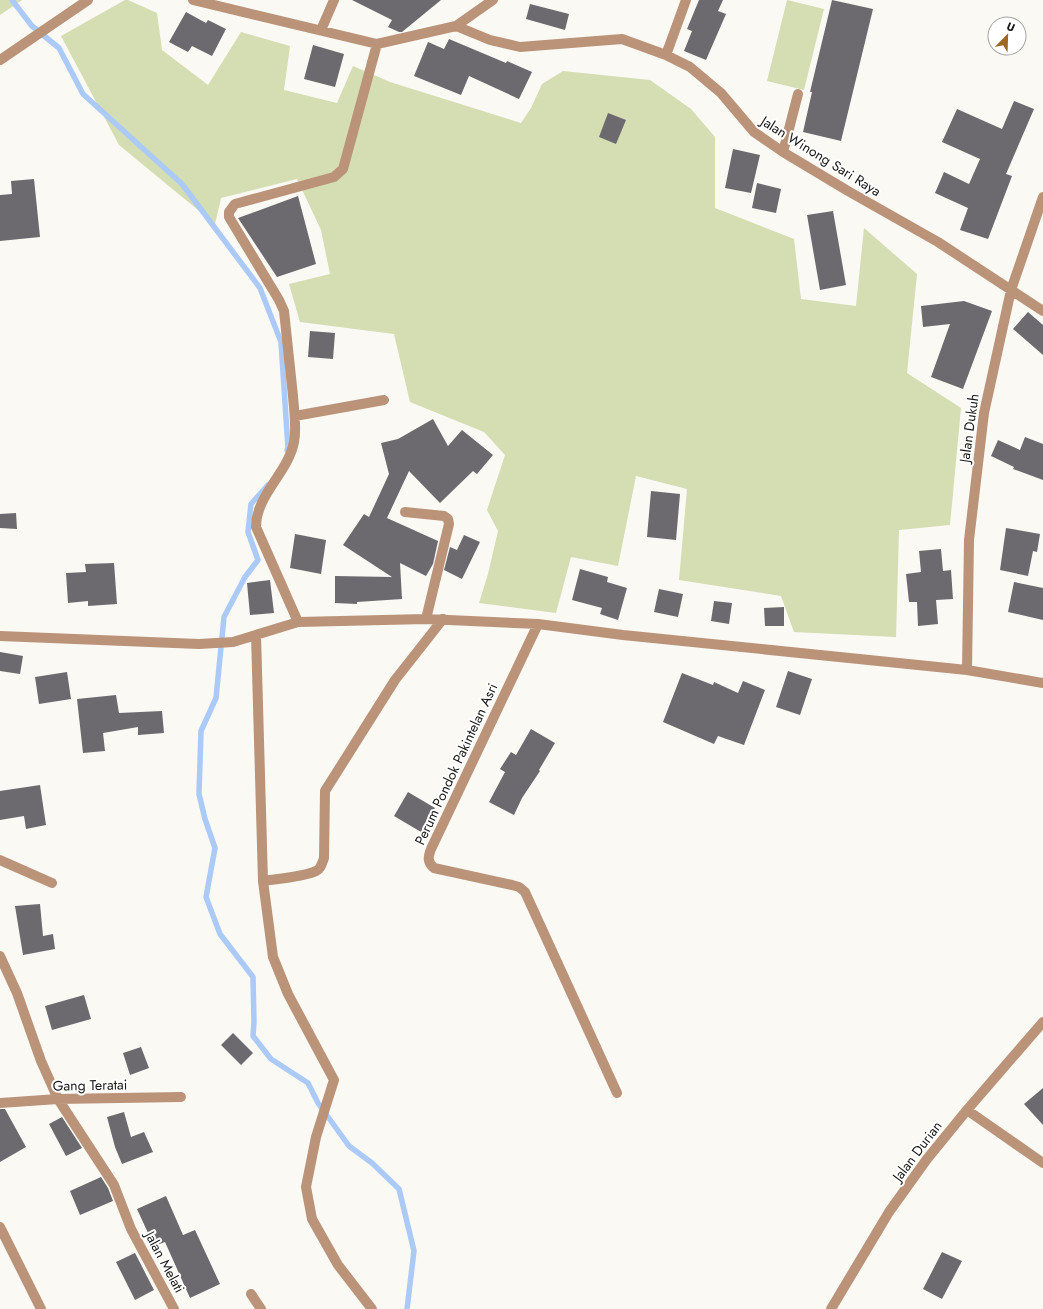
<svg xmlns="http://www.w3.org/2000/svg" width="1043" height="1309" font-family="Jost,sans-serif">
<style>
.green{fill:#d5ddb2}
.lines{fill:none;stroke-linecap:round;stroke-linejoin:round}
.stream{stroke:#abcaf8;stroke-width:5.5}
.building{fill:#6c6a6e}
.minor{stroke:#ba9379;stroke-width:10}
.labels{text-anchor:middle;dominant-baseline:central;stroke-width:4;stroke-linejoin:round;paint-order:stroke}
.street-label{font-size:14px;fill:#181816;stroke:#fff}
</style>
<rect width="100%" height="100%" fill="#faf9f4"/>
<path class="green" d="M 0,0 L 22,0 L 0,15 Z
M 125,0 L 128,0 L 157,13 L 162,50 L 208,85 L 241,32 L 290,46 L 284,90 L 337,103 L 353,66 L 390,82 L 521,123 L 531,108 L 542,84 L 563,71 L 650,80 L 691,109 L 715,137 L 715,208 L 794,239 L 801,299 L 856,306 L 864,228 L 917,274 L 907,373 L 961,408 L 950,525 L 899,530 L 896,637 L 794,632 L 781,596 L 679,580 L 687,489 L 636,476 L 618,566 L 571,557 L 556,613 L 479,603 L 488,574 L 498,531 L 487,510 L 505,455 L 484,432 L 410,402 L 394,334 L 300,322 L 289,284 L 330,274 L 321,230 L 297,179 L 221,198 L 215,224 L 119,145 L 61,36 Z
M 787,0 L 824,9 L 804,90 L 767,81 Z"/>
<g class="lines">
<path class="stream" d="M 12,0 L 32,26 L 59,48 L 83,94 L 182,184 L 260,288 L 281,342 L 288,448 L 287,450
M 268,485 L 251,504 L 248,532 L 258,560 L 245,577 L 224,617 L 216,698 L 201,731 L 199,794 L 205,819 L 215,848 L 206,897 L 220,934 L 253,977 L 254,1022 L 253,1036 L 271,1059 L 308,1083 L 318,1103 L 349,1146 L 372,1163 L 399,1189 L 414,1251 L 407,1309"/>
</g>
<path class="building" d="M 352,0 L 441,0 L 402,32 L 399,32 L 388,27 L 392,20 Z
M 699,0 L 723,0 L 718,11 L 726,14 L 706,60 L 684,51 L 692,31 L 687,29 Z
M 832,0 L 873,9 L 841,141 L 803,132 L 812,92 L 810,92 Z
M 530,4 L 569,14 L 565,30 L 526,19 Z
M 186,12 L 206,23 L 208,20 L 226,29 L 212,56 L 192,46 L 188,52 L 169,42 Z
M 449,39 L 506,63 L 507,61 L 532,72 L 519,99 L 469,76 L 461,95 L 414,76 L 428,42 L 444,49 Z
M 313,45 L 344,54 L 335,87 L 304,79 Z
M 1014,101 L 1034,109 L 1006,174 L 1012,176 L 988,239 L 960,230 L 968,208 L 935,193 L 944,172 L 969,184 L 980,159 L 942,142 L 957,109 L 1002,129 Z
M 608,113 L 626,120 L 616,144 L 599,137 Z
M 733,149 L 760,155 L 751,193 L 725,188 Z
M 34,179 L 40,237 L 0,241 L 0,195 L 12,194 L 11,181 Z
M 757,183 L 781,189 L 776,213 L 752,208 Z
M 298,196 L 316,264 L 277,277 L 238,218 Z
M 833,211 L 846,285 L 820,290 L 807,215 Z
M 964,301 L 992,311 L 963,389 L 931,377 L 950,324 L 923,327 L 921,306 Z
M 1028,312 L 1043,325 L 1043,355 L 1013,329 Z
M 310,331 L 335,333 L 333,359 L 308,357 Z
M 433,419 L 448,446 L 462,430 L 493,455 L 477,474 L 473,471 L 440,503 L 409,471 L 387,518 L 438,541 L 433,564 L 426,576 L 400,563 L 402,599 L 357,602 L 357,604 L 335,603 L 335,576 L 392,577 L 343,545 L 364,514 L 369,517 L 389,474 L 381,443 L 398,439 Z
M 1025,437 L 1043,444 L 1043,480 L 1013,469 L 1014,467 L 991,456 L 998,440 L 1020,450 Z
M 651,491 L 680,494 L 676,540 L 647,537 Z
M 16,513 L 17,529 L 0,528 L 0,514 Z
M 1006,528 L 1040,534 L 1037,552 L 1033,551 L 1028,576 L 1000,570 Z
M 295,534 L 326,540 L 321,574 L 290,568 Z
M 464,535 L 480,542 L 462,579 L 444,570 L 450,547 L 457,550 Z
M 941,549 L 943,571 L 951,570 L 953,599 L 936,600 L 938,624 L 918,626 L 917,602 L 909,602 L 906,574 L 921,572 L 919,551 Z
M 114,563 L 117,604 L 88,606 L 88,601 L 68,603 L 66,573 L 86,572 L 85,564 Z
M 580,569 L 608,577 L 607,582 L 627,588 L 618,620 L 600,614 L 602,608 L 572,600 Z
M 270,580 L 274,613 L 250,615 L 247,583 Z
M 1014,582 L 1043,588 L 1043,620 L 1008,612 Z
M 659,589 L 683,594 L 678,617 L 654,612 Z
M 714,601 L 732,603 L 729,624 L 711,621 Z
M 784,607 L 784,626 L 765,626 L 764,608 Z
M 0,652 L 23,656 L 20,674 L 0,671 Z
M 788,671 L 812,679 L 800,715 L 776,707 Z
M 67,672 L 71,699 L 39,704 L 35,677 Z
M 682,673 L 713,685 L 714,682 L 738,693 L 743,681 L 765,690 L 744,745 L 718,736 L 714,744 L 663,722 Z
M 116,695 L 119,713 L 162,711 L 164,733 L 138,735 L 138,727 L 103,733 L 105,751 L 83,753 L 77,699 Z
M 531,729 L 555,743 L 539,770 L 540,771 L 522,798 L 514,815 L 489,802 L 505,772 L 500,769 L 511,752 L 516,755 Z
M 40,785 L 46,825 L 26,829 L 24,816 L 0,820 L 0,791 Z
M 408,792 L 435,808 L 421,832 L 394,816 Z
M 40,904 L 43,936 L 53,934 L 55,949 L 23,955 L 15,906 Z
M 84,995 L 91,1019 L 52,1030 L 45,1006 Z
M 233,1033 L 253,1053 L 241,1065 L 221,1045 Z
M 141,1047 L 149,1068 L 130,1075 L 123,1053 Z
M 1043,1088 L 1043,1125 L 1024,1104 Z
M 0,1109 L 5,1109 L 26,1147 L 0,1162 Z
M 124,1112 L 131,1137 L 144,1132 L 153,1152 L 122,1164 L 115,1147 L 107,1117 Z
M 62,1117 L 82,1148 L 66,1156 L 49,1124 Z
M 101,1177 L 108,1188 L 113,1201 L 80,1215 L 70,1191 Z
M 166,1196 L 183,1235 L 195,1230 L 220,1284 L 190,1298 L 165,1242 L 154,1246 L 137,1209 Z
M 942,1252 L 962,1261 L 942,1299 L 923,1289 Z
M 135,1253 L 154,1290 L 135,1300 L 116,1262 Z"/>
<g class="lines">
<path class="minor" d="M 193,0 L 377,44 L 456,26 L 493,0
M 456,26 L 490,40 L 520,47 L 622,39 L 666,55 L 690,67 L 721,93 L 754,132 L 783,152 L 848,191 L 938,242 L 1043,311
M 321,30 L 334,0
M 666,55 L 686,0
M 0,60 L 88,0
M 783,152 L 798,94
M 295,416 L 384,400
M 405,512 L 444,516 L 448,519 L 449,524 L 426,619
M 298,622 L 256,527 C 256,495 288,473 294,442 C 297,427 294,411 293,396 C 290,368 287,339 284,311 L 279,300 L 229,217 L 229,212 L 235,204 L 334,177 L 343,169 L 377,44
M 538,624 L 431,849 C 428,857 427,862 434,868 L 512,885 L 519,887 L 525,892 L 617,1093
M 256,635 L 263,881 C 276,879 304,877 316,871 C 321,869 322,863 324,858 L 325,791 L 395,680 L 443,619
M 0,636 L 199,644 L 233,642 L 298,622 L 426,619 L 538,624 L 623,635 L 967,670 L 1043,683
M 967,670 L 969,540 L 984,413 L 1011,290 L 1043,197
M 0,860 L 52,883
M 263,881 L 273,957 L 288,994 L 334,1080 L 316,1137 L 306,1187 L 312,1219 L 338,1265 L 372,1309
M 0,956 L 17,993 L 41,1061 L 58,1099 L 114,1185 L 131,1229 L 174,1309
M 0,1103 L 58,1099 L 181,1097
M 967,1110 L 1043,1163
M 0,1227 L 41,1309
M 251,1294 L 261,1309
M 831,1309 L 889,1212 L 927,1159 L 967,1110 L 1043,1022"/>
</g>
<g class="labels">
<g class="street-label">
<text transform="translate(821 156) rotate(32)">Jalan Winong Sari Raya</text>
<text transform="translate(969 428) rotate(-82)">Jalan Dukuh</text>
<text transform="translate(456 764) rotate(-65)">Perum Pondok Pakintelan Asri</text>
<text transform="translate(90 1085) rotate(-1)">Gang Teratai</text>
<text transform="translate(917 1151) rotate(-53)">Jalan Durian</text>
<text transform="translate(165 1262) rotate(62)">Jalan Melati</text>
</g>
</g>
<g transform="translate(1007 36) rotate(23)"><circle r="19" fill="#ffffff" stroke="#a3a3a2"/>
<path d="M0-3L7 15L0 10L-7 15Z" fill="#9f6624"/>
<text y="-6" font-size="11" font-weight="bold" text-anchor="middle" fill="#181816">U</text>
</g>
</svg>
